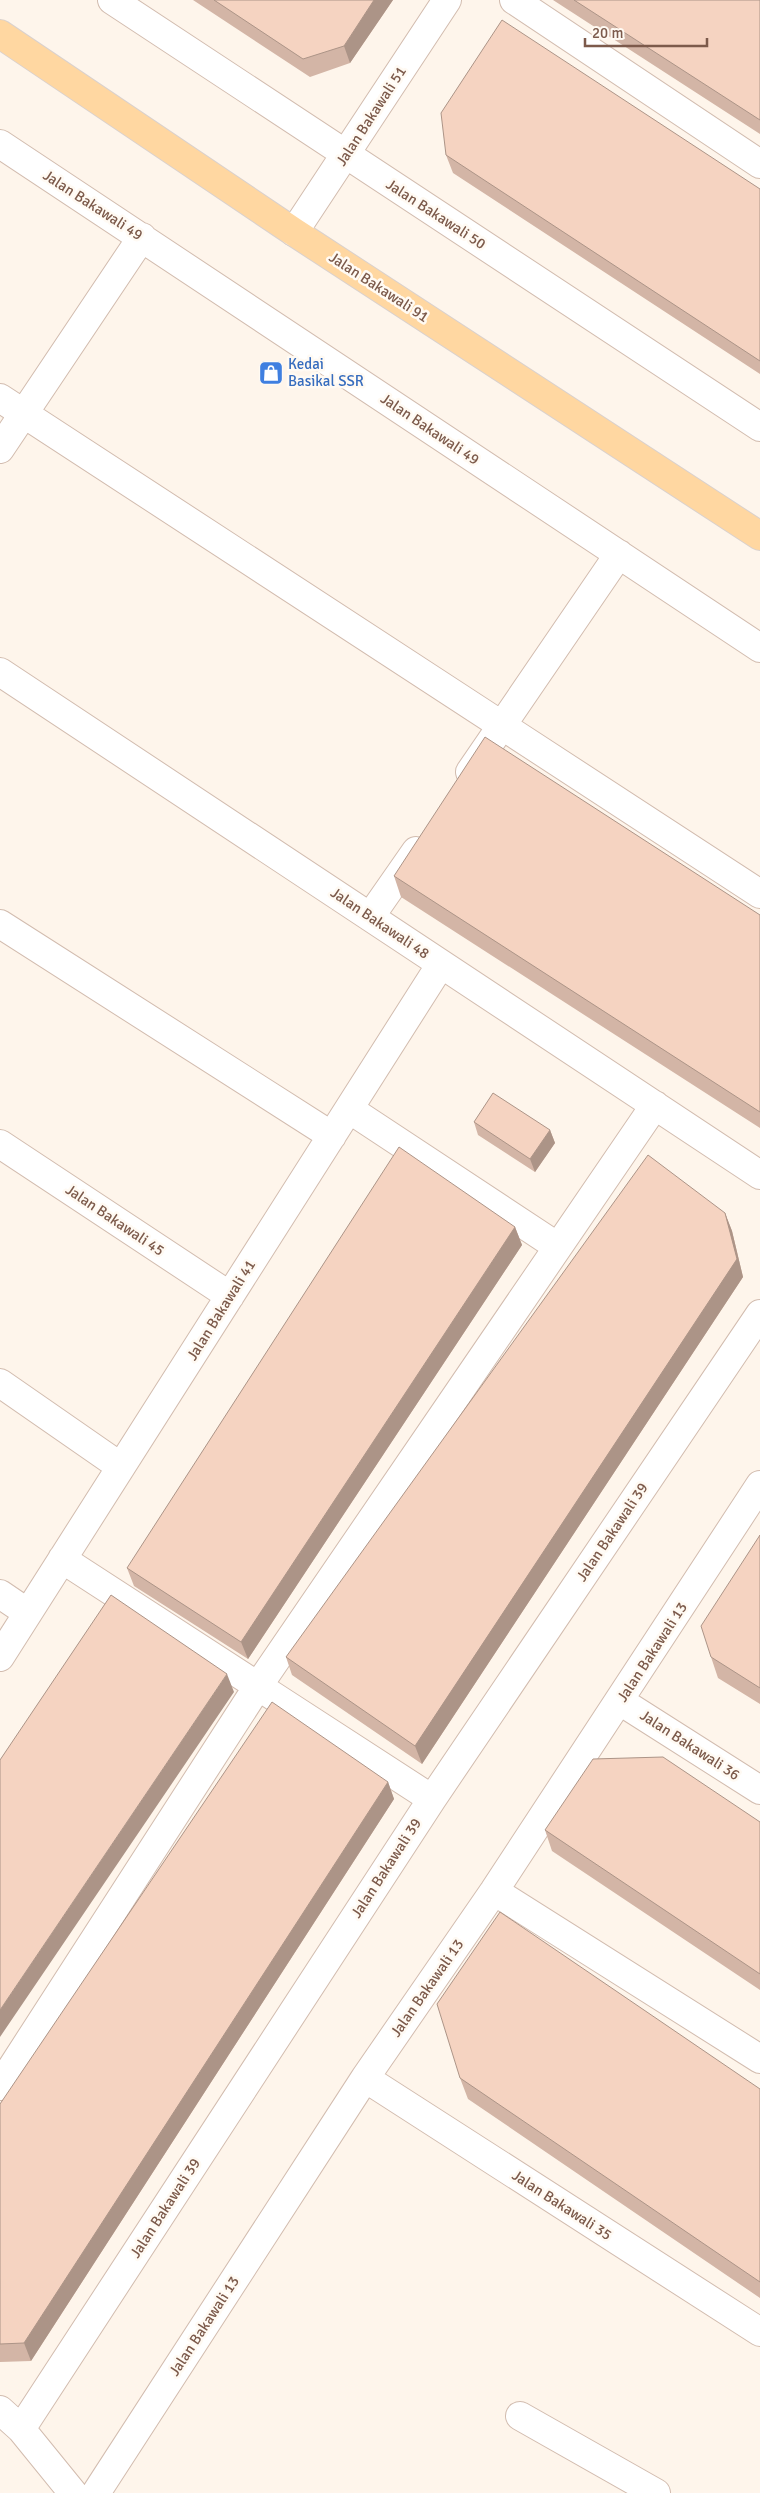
<svg xmlns="http://www.w3.org/2000/svg" width="760" height="2493" font-family="Signika,sans-serif">
<style>
.lines{fill:none;stroke-linecap:round;stroke-linejoin:round}
.minor-casing{stroke:#d2bcaf;stroke-width:30}
.major-casing{stroke:#dad1cd;stroke-width:30}
.minor{stroke:#fff;stroke-width:28}
.major{stroke:#ffd7a1;stroke-width:28}
.wall{fill:#d3b5a6}
.shaded-wall{fill:#ac9487}
.building{fill:#f5d3c1;stroke:#ac9487}
.labels{text-anchor:middle;dominant-baseline:central;stroke-width:5;stroke-linejoin:round;paint-order:stroke}
.street-label{font-size:15px;fill:#7c5a4b;stroke:#fffaf3}
.shop-label{font-size:15px;fill:#366cbe;stroke:#fffaf3;text-anchor:start}
</style>
<rect width="100%" height="100%" fill="#fef5eb"/>
<g class="lines">
<defs>
<path id="minor" d="M 112,0 L 760,427
M 514,0 L 760,164
M 0,144 L 760,648
M 294,232 L 447,0
M 0,398 L 760,894
M 0,449 L 142,237
M 0,672 L 760,1175
M 470,772 L 619,554
M 370,917 L 416,851
M 0,924 L 332,1136
M 349,1109 L 558,1247
M 0,1144 L 230,1296
M 0,1383 L 121,1467
M 62,1559 L 432,1799
M 0,1594 L 28,1613
M 0,1657 L 441,964
M 620,1701 L 760,1790
M 494,1891 L 760,2059
M 365,2078 L 760,2332
M 0,2086 L 258,1686 L 655,1105
M 0,2410 L 21,2429 L 73,2493
M 520,2416 L 656,2493
M 21,2429 L 432,1799 L 760,1314
M 96,2493 L 365,2078 L 494,1891 L 760,1485"/>
<path id="major" d="M 0,34 L 294,232 L 760,536"/>
</defs>
<use href="#minor" class="minor-casing"/>
<use href="#major" class="major-casing"/>
<use href="#minor" class="minor"/>
<use href="#major" class="major"/>
</g>
<path class="wall" d="M 193,0 L 393,0 L 350,63 L 310,77 Z
M 553,0 L 760,0 L 760,134 Z
M 446,155 L 760,189 L 760,374 L 453,173 Z
M 394,876 L 760,915 L 760,1128 L 401,897 Z
M 474,1122 L 550,1130 L 555,1143 L 535,1172 L 478,1135 Z
M 725,1213 L 732,1231 L 743,1277 L 422,1764 L 292,1675 L 286,1657 Z
M 515,1227 L 522,1245 L 248,1659 L 134,1586 L 127,1568 Z
M 760,1535 L 760,1704 L 718,1678 L 711,1657 Z
M 388,1782 L 394,1799 L 31,2361 L 0,2362 L 0,2104 Z
M 760,1822 L 760,1990 L 552,1851 L 545,1830 Z
M 460,2078 L 760,2089 L 760,2298 L 468,2099 Z"/>
<path class="shaded-wall" d="M 374,0 L 393,0 L 350,63 L 344,46 Z
M 550,1130 L 555,1143 L 535,1172 L 530,1159 Z
M 725,1213 L 732,1231 L 743,1277 L 422,1764 L 415,1746 Z
M 515,1227 L 522,1245 L 248,1659 L 241,1642 Z
M 227,1674 L 234,1692 L 0,2037 L 0,2010 Z
M 388,1782 L 394,1799 L 31,2361 L 24,2343 Z"/>
<path class="building" d="M 214,0 L 374,0 L 344,46 L 303,59 Z
M 574,0 L 760,0 L 760,120 Z
M 502,20 L 760,189 L 760,361 L 446,155 L 441,113 Z
M 485,737 L 760,915 L 760,1112 L 394,876 Z
M 493,1093 L 550,1130 L 530,1159 L 474,1122 Z
M 399,1147 L 515,1227 L 241,1642 L 127,1568 Z
M 648,1155 L 725,1213 L 737,1259 L 415,1746 L 286,1657 Z
M 760,1535 L 760,1688 L 711,1657 L 701,1626 Z
M 111,1595 L 227,1674 L 0,2010 L 0,1760 Z
M 272,1702 L 388,1782 L 24,2343 L 0,2344 L 0,2104 Z
M 663,1757 L 760,1822 L 760,1974 L 545,1830 L 593,1759 Z
M 500,1912 L 760,2089 L 760,2282 L 460,2078 L 437,2004 Z"/>
<defs>
<symbol id="shop-square" viewBox="-11 -11 22 22"><rect x="-9" y="-9" width="18" height="18" rx="4" fill="#3f7fe0" stroke="#fffaf3"/><path d="M-5-2.5h2.3a2.7 3.5 0 0 1 5.4 0H5L5.5 6h-11ZM-1.5-2.5h3a1.5 2.3 0 0 0-3 0Z" fill="#fff"/></symbol>
</defs>
<g fill-rule="evenodd">
<use href="#shop-square" x="257" y="359" width="28" height="28"/>
</g>
<g class="labels">
<g class="street-label">
<text transform="translate(371 116) rotate(-57)">Jalan Bakawali 51</text>
<text transform="translate(93 205) rotate(33)">Jalan Bakawali 49</text>
<text transform="translate(436 214) rotate(33)">Jalan Bakawali 50</text>
<text transform="translate(379 287) rotate(33)">Jalan Bakawali 91</text>
<text transform="translate(430 429) rotate(34)">Jalan Bakawali 49</text>
<text transform="translate(380 923) rotate(34)">Jalan Bakawali 48</text>
<text transform="translate(115 1220) rotate(34)">Jalan Bakawali 45</text>
<text transform="translate(221 1310) rotate(-58)">Jalan Bakawali 41</text>
<text transform="translate(612 1532) rotate(-56)">Jalan Bakawali 39</text>
<text transform="translate(652 1652) rotate(-57)">Jalan Bakawali 13</text>
<text transform="translate(690 1745) rotate(33)">Jalan Bakawali 36</text>
<text transform="translate(386 1868) rotate(-57)">Jalan Bakawali 39</text>
<text transform="translate(427 1988) rotate(-55)">Jalan Bakawali 13</text>
<text transform="translate(562 2205) rotate(33)">Jalan Bakawali 35</text>
<text transform="translate(165 2208) rotate(-57)">Jalan Bakawali 39</text>
<text transform="translate(204 2326) rotate(-57)">Jalan Bakawali 13</text>
</g>
<g class="shop-label">
<text x="288" y="364">Kedai<tspan x="288" dy="17">Basikal SSR</tspan></text>
</g>
</g>
<path d="M585 38v8h122v-8" fill="none" stroke="#7c5a4b" stroke-width="2.5"/>
<text x="592" y="38" font-size="15" fill="#7c5a4b" stroke="#fffaf3" stroke-width="4" paint-order="stroke">20 m</text>
</svg>
